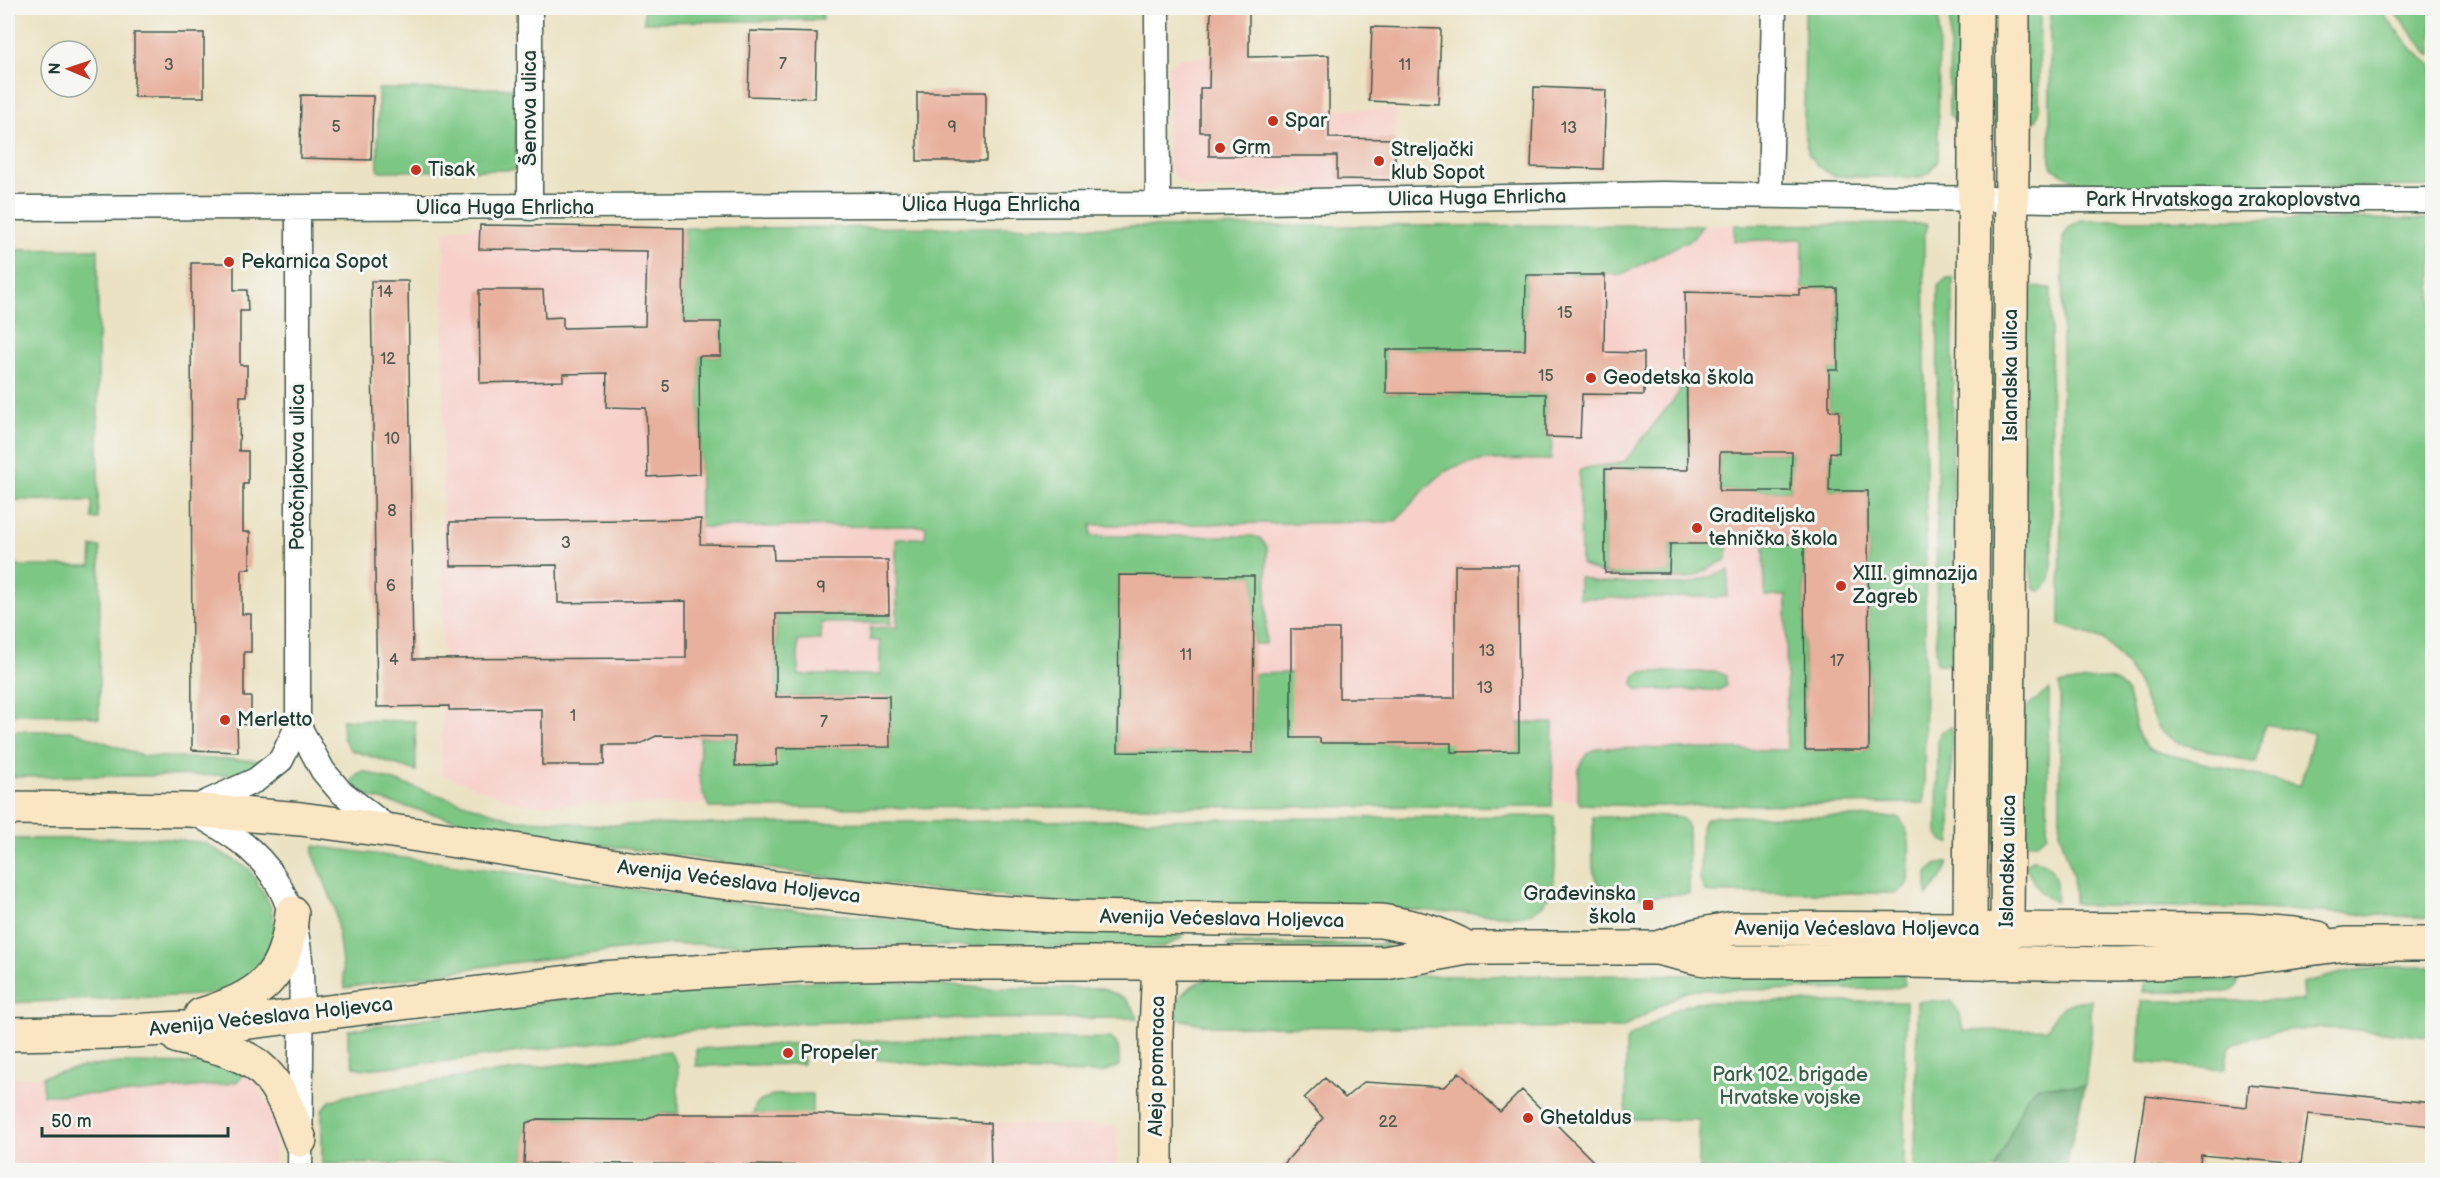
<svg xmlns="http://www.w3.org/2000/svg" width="2440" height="1178" font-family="'Balsamiq Sans',sans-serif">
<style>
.built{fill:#f7d0ca}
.green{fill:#7dc785;stroke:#4e825c;stroke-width:1.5}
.forest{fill:#66ac72;stroke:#427453;stroke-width:1.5}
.building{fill:#e8b19d;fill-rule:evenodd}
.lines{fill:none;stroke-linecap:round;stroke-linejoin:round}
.street-casing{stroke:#3e5649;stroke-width:27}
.secondary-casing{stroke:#3e5649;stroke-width:36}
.street{stroke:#fff;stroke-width:24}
.secondary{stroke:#fbe6c4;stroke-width:33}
.poi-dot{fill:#c8321e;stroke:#f6f6f2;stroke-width:2}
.labels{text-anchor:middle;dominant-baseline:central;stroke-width:6;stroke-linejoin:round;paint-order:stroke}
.number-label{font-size:16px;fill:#515a4e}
.street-label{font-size:20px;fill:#1f3d34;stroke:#f6f6f2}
.poi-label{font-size:20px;fill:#1f3d34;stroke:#f6f6f2;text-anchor:start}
.park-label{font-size:20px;fill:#366048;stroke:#f6f6f2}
</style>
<rect width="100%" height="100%" fill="#f6f6f2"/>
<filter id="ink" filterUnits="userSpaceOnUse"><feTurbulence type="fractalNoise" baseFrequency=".0167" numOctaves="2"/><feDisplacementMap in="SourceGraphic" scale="12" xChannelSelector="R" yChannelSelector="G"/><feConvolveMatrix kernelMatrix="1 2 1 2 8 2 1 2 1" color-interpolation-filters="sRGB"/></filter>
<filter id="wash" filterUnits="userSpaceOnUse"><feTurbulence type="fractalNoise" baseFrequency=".008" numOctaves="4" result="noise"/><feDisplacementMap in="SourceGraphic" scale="24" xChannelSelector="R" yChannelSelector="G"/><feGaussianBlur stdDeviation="1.35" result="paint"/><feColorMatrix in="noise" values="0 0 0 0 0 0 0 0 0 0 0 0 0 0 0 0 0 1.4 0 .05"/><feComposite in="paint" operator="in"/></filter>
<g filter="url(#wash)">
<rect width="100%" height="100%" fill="#ebe2c3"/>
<path class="built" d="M 1330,56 L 1330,109 L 1396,109 L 1394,190 L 1197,190 L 1174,177 L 1168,167 L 1168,66 L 1174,61 L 1184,57 Z
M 1927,224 L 1924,236 L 1926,490 L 1925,799 L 553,805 L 520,804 L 442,774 L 444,231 L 480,225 L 684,228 Z
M 120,1063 L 213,1064 L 253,1078 L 275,1117 L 275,1170 L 8,1170 L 8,1077 L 43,1076 L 83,1067 Z
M 990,1123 L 1117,1126 L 1117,1170 L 991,1170 Z"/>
<path class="green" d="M 644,8 L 823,8 L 822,20 L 644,22 Z
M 1805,8 L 1939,8 L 1938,161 L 1929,173 L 1919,178 L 1833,176 L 1818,166 L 1809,155 L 1805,139 L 1804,122 Z
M 1950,8 L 1964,8 L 1964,125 L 1958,124 L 1949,114 Z
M 1990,8 L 1998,8 L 1998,125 L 1990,125 Z
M 2024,8 L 2040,8 L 2039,112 L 2037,119 L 2032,124 L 2026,123 Z
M 2050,8 L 2378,8 L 2413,50 L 2432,65 L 2432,186 L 2090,189 L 2052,168 L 2050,160 Z
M 2391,8 L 2432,8 L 2432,55 L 2427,52 Z
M 516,88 L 516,170 L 378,171 L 378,89 Z
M 2432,219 L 2432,918 L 2244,908 L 2092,906 L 2074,903 L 2073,875 L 2060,834 L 2060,684 C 2074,683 2091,678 2106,679 C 2143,681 2124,738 2153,751 L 2300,786 L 2314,733 L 2265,724 L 2256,763 L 2179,743 L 2158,729 L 2138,683 L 2126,664 L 2103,639 L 2060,625 L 2063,237 L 2071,225 L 2082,220 Z
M 1927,224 L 1924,236 L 1926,490 L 1924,803 L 1645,806 L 1580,804 L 1578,800 C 1579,777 1573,757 1599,748 L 1787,750 L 1786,596 L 1765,596 L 1764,544 L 1804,544 L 1805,750 L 1869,750 L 1868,491 L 1829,491 L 1830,452 L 1838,453 L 1839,411 L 1829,410 L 1829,370 L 1838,370 L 1837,289 L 1803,289 L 1803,239 L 1734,241 L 1735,225 Z
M 1703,225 L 1693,238 L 1623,274 L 1526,275 L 1525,350 L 1386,350 L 1386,393 L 1546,394 L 1546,437 L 1552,437 L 1551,460 C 1523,460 1469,456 1445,472 C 1426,485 1410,506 1395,522 L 1091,525 L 1091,536 L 1252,536 L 1260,538 L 1267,547 L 1266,644 L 1254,644 L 1254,576 L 1119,576 L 1118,752 L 1253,753 L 1253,674 L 1291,673 L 1320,743 L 1428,743 L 1428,737 L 1519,751 L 1519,723 L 1553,723 L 1552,806 L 710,808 C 696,787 700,762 700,737 L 735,737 L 735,766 L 777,748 L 890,747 L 889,696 L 776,697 L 776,614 L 891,614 L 891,623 L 821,623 L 821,640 L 798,641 L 798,675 L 880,675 L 880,641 L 870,640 L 870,628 L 897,627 L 896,538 L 925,538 L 926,526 L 700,527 L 699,356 L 721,356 L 721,322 L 683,322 L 684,228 Z
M 98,249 L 98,519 L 92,519 L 92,501 L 8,500 L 8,250 Z
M 1947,278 L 1953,278 L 1952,664 L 1937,664 L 1936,662 L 1938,286 Z
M 1997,284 L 1996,843 L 1988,843 L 1989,285 Z
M 2024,287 L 2051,288 L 2052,565 L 2050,579 L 2045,589 L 2040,591 L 2034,589 L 2032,582 L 2023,522 Z
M 1686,373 L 1688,470 L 1605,469 L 1605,572 L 1669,573 L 1670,544 L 1727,544 L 1727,559 L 1695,576 L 1684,579 L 1622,577 L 1599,573 L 1581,564 L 1579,471 C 1594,463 1611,468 1625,461 L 1678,394 Z
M 1720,452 L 1792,452 L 1791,491 L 1719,491 Z
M 92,547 L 100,547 L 99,719 L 84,715 L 8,714 L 8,566 L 91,566 Z
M 1729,570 L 1727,597 L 1579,598 L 1579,577 L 1595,582 L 1686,585 Z
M 1640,672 L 1718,672 L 1726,676 L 1726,686 L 1719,690 L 1641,690 L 1637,689 L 1633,683 L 1634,677 Z
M 2049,690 L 2047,834 L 2037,843 L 2022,842 L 2024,712 L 2030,704 Z
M 342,720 L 415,721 L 416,771 L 351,750 L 343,738 Z
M 1952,727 L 1951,843 C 1944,843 1940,839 1937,833 L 1938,740 L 1941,732 Z
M 8,731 L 73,731 L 143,756 L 266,761 L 246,772 L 228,775 L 8,777 Z
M 363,771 L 516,820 L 555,821 L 588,825 L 1554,816 C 1554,851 1566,913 1517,916 L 1343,906 L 1084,905 L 871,883 L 494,830 L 366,796 L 352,788 C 351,779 355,774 363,771 Z
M 1675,816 L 1684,820 L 1688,828 L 1689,894 C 1663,893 1601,910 1594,873 C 1591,859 1594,832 1593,817 Z
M 1718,816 L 1898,817 C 1915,834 1908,861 1908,884 L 1897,893 L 1712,893 L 1705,891 L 1700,880 L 1701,827 L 1706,819 Z
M 161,838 L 205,843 L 249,869 L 270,905 L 278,940 L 263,972 L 239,989 L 198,995 L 8,1003 L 8,839 Z
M 314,846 L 800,911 L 1012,930 L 1182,935 L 1182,938 L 1162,948 L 670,944 L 494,965 L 345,988 L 335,908 L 313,853 Z
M 2032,860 C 2055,860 2058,884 2056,902 C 2040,897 2031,878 2025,864 Z
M 1948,862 L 1944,874 L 1927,896 L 1927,873 L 1936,865 Z
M 1227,944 L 1384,944 L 1388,946 L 1387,948 L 1227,947 Z
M 2385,967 L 2432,967 L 2432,1037 C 2364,1031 2294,1017 2229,1046 L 2225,1069 L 2138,1062 L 2141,1001 L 2303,1001 L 2302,983 L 2350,971 Z
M 1903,974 L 1905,985 L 1891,989 L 1688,990 L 1622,1028 L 1212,1026 L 1179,1019 L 1174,1008 C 1182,989 1200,978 1221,977 Z
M 2146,974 L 2238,981 C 2237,989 2233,991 2225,992 L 2143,992 Z
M 861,980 L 985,988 L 1103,989 L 1124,998 L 1133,1008 L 1138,1018 L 926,1019 L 803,1023 L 694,1030 L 439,1062 L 365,1069 L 354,1067 L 348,1047 L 348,1030 C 437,1017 526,1002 615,993 C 697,985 779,982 861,980 Z
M 2091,1000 L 2091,1032 L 2085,1086 L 2037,1086 L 2025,1099 L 1995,1170 L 1915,1170 L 1917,1001 L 1952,1001 L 1960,1015 L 1963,1031 L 2048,1029 C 2056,1007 2068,1001 2091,1000 Z
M 1696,1002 L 1906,1002 L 1904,1170 L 1699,1170 L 1699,1120 L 1626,1119 L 1626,1043 L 1628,1038 L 1676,1009 Z
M 1110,1038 C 1121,1044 1119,1055 1119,1066 L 1101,1073 L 986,1071 L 855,1057 L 851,1052 L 851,1041 Z
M 804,1043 L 803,1064 L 696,1066 L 696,1049 Z
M 669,1051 L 678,1065 L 678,1113 L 658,1114 L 643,1121 L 538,1119 L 526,1124 L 524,1163 L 322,1164 L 322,1110 L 330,1101 L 345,1096 L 468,1076 Z
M 120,1063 L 213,1064 L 245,1073 L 238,1081 L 227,1084 L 121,1094 L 43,1095 L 43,1076 L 83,1067 Z
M 812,1094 L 812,1115 L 753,1114 L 756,1104 L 772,1095 Z"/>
<path class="forest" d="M 2038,1086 L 2085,1086 L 2065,1170 L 1995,1170 L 2025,1099 Z"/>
<g id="blocks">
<path class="building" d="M 1211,8 L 1249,8 L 1249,57 L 1329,55 L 1329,138 L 1395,139 L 1395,180 L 1337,179 L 1337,156 L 1209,156 L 1209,132 L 1200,132 L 1200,88 L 1209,88 Z
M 1372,27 L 1441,29 L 1438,104 L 1369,101 Z
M 750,31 L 817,33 L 815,98 L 748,96 Z
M 134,33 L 204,33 L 204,97 L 134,97 Z
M 1534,87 L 1606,90 L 1603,169 L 1531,167 Z
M 917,92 L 986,92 L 986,161 L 917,161 Z
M 301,95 L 373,96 L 371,160 L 300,158 Z
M 480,225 L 684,228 L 683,322 L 721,322 L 721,356 L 699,356 L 700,474 L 648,477 L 646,408 L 606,407 L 607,373 L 563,374 L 563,381 L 480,383 L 479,290 L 543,290 L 545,318 L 563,317 L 563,328 L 645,326 L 647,251 L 479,249 Z
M 191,263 L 234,263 L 234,290 L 247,290 L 248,311 L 240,311 L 240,365 L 247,365 L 247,396 L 240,396 L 239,451 L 248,451 L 248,484 L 243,484 L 243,532 L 250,532 L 250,569 L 242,569 L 242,614 L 251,614 L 251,652 L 244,652 L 244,697 L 251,697 L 251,725 L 237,724 L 238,752 L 192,750 Z
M 1526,275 L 1605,275 L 1604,352 L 1644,353 L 1644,395 L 1582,394 L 1580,438 L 1546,437 L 1546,394 L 1386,393 L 1386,350 L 1525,350 Z
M 371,281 L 408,281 L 413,659 L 686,658 L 686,601 L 558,603 L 557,565 L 451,566 L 450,522 L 701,519 L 700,544 L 773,545 L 774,560 L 888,560 L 889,614 L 776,614 L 776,697 L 889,696 L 890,747 L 777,748 L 777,765 L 735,766 L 735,737 L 656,736 L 638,745 L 604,745 L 604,765 L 542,765 L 542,709 L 449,710 L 449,706 L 377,707 Z
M 1837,288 L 1838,370 L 1829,370 L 1829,410 L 1839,411 L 1839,453 L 1830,452 L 1829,491 L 1868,491 L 1869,750 L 1805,750 L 1804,544 L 1670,544 L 1669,573 L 1605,573 L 1605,469 L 1688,470 L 1685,292 L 1799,295 L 1799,289 ZM 1720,452 L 1792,452 L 1791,491 L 1719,491 Z
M 1455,565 L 1518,565 L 1519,751 L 1451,752 L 1451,743 L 1320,743 L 1320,738 L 1291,738 L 1291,629 L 1339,629 L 1339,698 L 1455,698 Z
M 1119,575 L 1254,576 L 1253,753 L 1118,752 Z
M 1459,1072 L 1500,1112 L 1522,1090 L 1602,1170 L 1279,1170 L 1323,1118 L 1304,1098 L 1325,1078 L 1345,1098 L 1364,1082 L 1445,1087 Z
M 2249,1085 L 2433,1103 L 2433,1126 L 2308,1114 L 2301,1164 L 2201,1155 L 2199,1170 L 2135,1165 L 2145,1096 L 2247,1107 Z
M 658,1114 L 818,1114 L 990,1123 L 991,1170 L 946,1170 L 946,1167 L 524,1163 L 526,1123 L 538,1119 L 643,1120 Z"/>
</g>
</g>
<g filter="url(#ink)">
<use href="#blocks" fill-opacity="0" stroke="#3e5649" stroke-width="1.5"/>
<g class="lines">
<defs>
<path id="street" d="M 1157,8 L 1158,204
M 1770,195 L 1774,8
M 8,208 L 1158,204 L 1662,194 L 2052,200 L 2432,200
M 530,208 L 530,8
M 298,725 L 323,771 L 340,791 L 392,831
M 192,809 L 256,780 L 281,760 L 298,725 L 298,208
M 195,813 C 225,830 256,848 275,879 C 307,929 302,995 301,1052 C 301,1091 300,1131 300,1170"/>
<path id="secondary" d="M 1976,8 L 1970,929 L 1976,950 L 1988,963
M 8,808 L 190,810 L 301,819 L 392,831 L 705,880 L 992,912 L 1070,917 L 1381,921 C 1415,927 1436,931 1467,948
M 1657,948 L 1698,935 L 1734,928 L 2246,930 L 2294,934 L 2318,938
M 1988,963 L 2000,952 L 2007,928 L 2013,8
M 201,1015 C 260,996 286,979 292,913
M 8,1034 L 113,1032 L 217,1026 L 601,978 L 801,965 L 905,963 L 1385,963 L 1467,948 L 1657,948 L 1699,958 L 1732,962 L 1903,961 L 2119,964 L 2219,961 L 2346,944 L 2432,944
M 178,1037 C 257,1056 272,1062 300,1140
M 1156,1170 L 1156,1031 L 1159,963"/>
</defs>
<use href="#street" class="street-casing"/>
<use href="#secondary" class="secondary-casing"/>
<use href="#street" class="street"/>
<use href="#secondary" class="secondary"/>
</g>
</g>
<g class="poi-dot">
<circle cx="1273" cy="121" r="6"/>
<circle cx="1220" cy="148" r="6"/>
<circle cx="1379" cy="161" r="6"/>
<circle cx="416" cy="170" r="6"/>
<circle cx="229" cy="262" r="6"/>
<circle cx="1591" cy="378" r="6"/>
<circle cx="1697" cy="528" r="6"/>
<circle cx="1841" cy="586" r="6"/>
<circle cx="225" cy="720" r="6"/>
<rect x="1642" y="899" width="12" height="12" rx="3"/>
<circle cx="788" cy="1053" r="6"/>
<circle cx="1528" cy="1118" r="6"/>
</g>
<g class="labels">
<g class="number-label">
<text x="783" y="64">7</text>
<text x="169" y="65">3</text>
<text x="1405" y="65">11</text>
<text x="336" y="127">5</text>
<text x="952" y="127">9</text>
<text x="1569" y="128">13</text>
<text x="385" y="292">14</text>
<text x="1565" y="313">15</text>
<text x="388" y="359">12</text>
<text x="1546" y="376">15</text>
<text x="665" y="387">5</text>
<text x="392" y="439">10</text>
<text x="392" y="511">8</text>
<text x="566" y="543">3</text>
<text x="391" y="586">6</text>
<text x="821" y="587">9</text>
<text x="1487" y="651">13</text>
<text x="1186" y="655">11</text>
<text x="394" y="660">4</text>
<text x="1837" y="661">17</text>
<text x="1485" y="688">13</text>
<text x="573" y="716">1</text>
<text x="824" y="722">7</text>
<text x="1388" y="1122">22</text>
</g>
<g class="street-label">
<text transform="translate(530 108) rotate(-90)">Šenova ulica</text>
<text transform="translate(1477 198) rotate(-1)">Ulica Huga Ehrlicha</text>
<text x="2223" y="200">Park Hrvatskoga zrakoplovstva</text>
<text x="991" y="205">Ulica Huga Ehrlicha</text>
<text x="505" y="208">Ulica Huga Ehrlicha</text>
<text transform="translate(2011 375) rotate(-90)">Islandska ulica</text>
<text transform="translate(298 467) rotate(-90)">Potočnjakova ulica</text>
<text transform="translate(2008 861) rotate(-89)">Islandska ulica</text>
<text transform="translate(739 882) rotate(7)">Avenija Većeslava Holjevca</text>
<text transform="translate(1222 919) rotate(1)">Avenija Većeslava Holjevca</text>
<text x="1857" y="929">Avenija Većeslava Holjevca</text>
<text transform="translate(271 1017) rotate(-6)">Avenija Većeslava Holjevca</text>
<text transform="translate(1157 1066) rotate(-89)">Aleja pomoraca</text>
</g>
<g class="poi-label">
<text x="1285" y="121">Spar</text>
<text x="1232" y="148">Grm</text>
<text x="1391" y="150">Streljački<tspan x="1391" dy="23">klub Sopot</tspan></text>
<text x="428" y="170">Tisak</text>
<text x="241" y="262">Pekarnica Sopot</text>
<text x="1603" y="378">Geodetska škola</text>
<text x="1709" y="516">Graditeljska<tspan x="1709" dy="23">tehnička škola</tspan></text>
<text x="1853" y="574">XIII. gimnazija<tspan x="1853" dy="23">Zagreb</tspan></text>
<text x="237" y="720">Merletto</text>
<text x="1636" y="894" text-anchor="end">Građevinska<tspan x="1636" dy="23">škola</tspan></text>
<text x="800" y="1053">Propeler</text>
<text x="1540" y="1118">Ghetaldus</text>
</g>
<g class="park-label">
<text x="1790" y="1075">Park 102. brigade<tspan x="1790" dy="23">Hrvatske vojske</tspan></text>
</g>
</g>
<rect width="2440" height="1178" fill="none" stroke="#f6f6f2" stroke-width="30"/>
<g transform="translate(69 69) rotate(272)"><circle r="28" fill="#f6f6f2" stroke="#a0aca6" stroke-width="1.5"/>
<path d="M0-4.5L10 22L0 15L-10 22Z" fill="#c8321e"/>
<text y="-9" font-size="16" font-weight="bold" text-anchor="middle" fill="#1f3d34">N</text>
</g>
<path d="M42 1127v9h186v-9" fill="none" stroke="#1f3d34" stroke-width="3"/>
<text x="51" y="1127" font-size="18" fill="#1f3d34" stroke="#f6f6f2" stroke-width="4.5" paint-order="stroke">50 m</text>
</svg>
